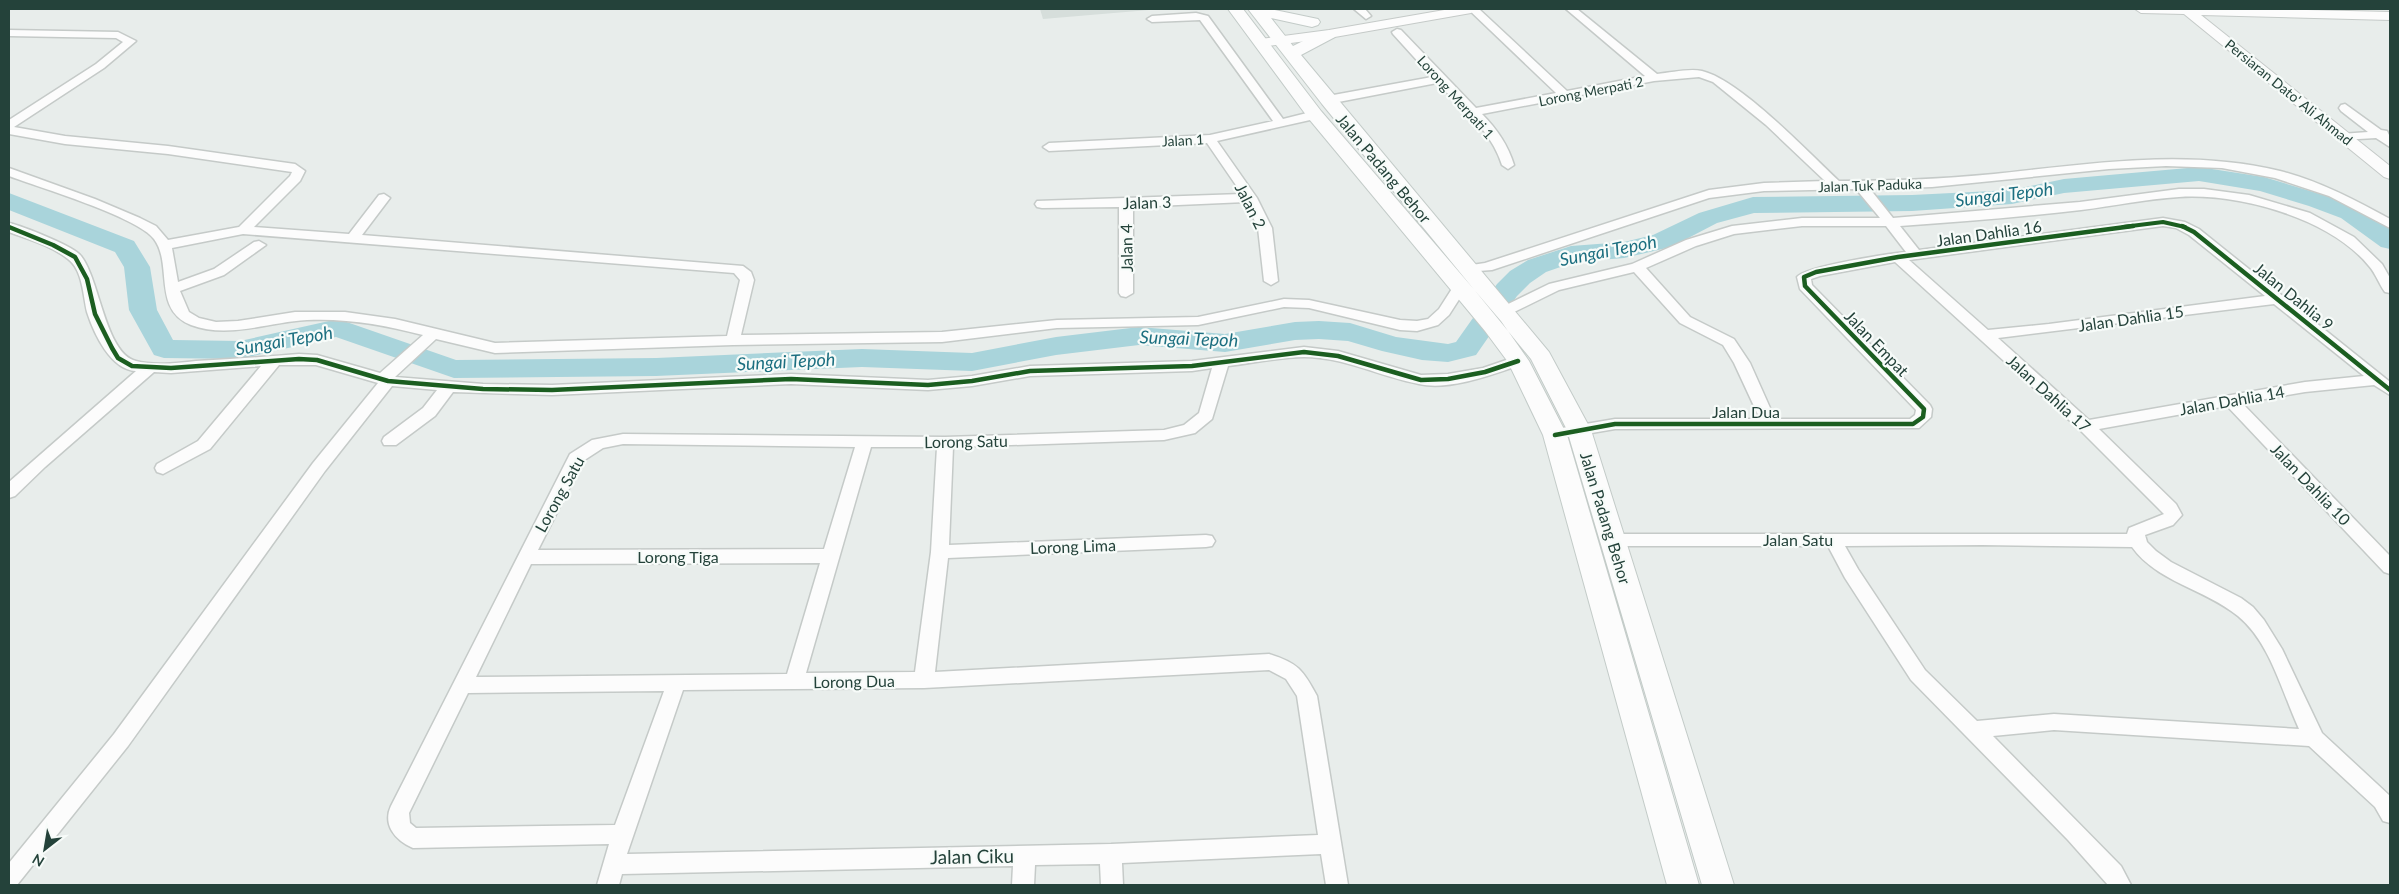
<svg xmlns="http://www.w3.org/2000/svg" width="2399" height="894" font-family="Lato,sans-serif">
<style>
.built{fill:#d6dedb}
.lines{fill:none;stroke-linecap:round;stroke-linejoin:round}
.river{fill:#a9d4db;fill-rule:evenodd}
.minor-casing{stroke:#c5cac8;stroke-width:3}
.tertiary-casing{stroke:#c5cac8;stroke-width:2}
.secondary-casing{stroke:#c3cbc8;stroke-width:2}
.minor{fill:#fcfcfc;fill-rule:evenodd}
.tertiary{fill:#fcfcfc;fill-rule:evenodd}
.secondary{fill:#fcfcfc;fill-rule:evenodd}
.cycleway-far1-casing{stroke:#f7fbf9;stroke-width:6}
.cycleway-casing{stroke:#f7fbf9;stroke-width:8}
.cycleway-far1{stroke:#1b5e20;stroke-width:4}
.cycleway{stroke:#1b5e20;stroke-width:4.5}
.labels{text-anchor:middle;dominant-baseline:central;stroke-width:4.5;stroke-linejoin:round;paint-order:stroke}
.far-street-label{font-size:14px;fill:#24423a;stroke:#f7fbf9}
.street-label{font-size:16px;fill:#24423a;stroke:#f7fbf9}
.water-label{font-size:18px;font-style:italic;fill:#1c6f80;stroke:#f7fbf9}
.near-street-label{font-size:19px;fill:#24423a;stroke:#f7fbf9}
</style>
<rect width="100%" height="100%" fill="#e8edeb"/>
<path class="built" d="M 1040,9 L 1161,9 L 1043,19 Z"/>
<g class="lines">
<path class="river" d="M 2199,167 L 2264,177 L 2327,196 L 2359,208 L 2390,229 L 2390,249 L 2381,247 L 2341,218 L 2309,206 L 2260,191 L 2199,181 L 2064,193 L 2012,204 L 1912,211 L 1754,213 L 1717,223 L 1671,247 L 1624,258 L 1575,262 L 1546,272 L 1530,283 L 1517,296 L 1476,355 L 1448,362 L 1422,360 L 1382,351 L 1348,341 L 1319,339 L 1295,340 L 1225,352 L 1139,345 L 1056,355 L 972,371 L 862,367 L 656,376 L 454,378 L 336,337 L 240,359 L 164,358 L 154,355 L 129,310 L 124,267 L 115,252 L 9,210 L 9,193 L 134,241 L 150,267 L 157,310 L 173,340 L 240,341 L 338,319 L 456,360 L 656,358 L 862,349 L 972,353 L 1056,337 L 1139,327 L 1225,334 L 1295,322 L 1319,321 L 1350,323 L 1396,337 L 1448,344 L 1456,342 L 1497,284 L 1510,271 L 1528,260 L 1571,246 L 1624,242 L 1653,235 L 1699,213 L 1753,197 L 1912,195 L 2012,190 L 2064,179 Z"/>
<defs>
<path id="minor" d="M 1354,9 L 1365,9 L 1371,16 L 1366,19 Z
M 1468,9 L 1479,9 L 1567,91 L 1645,76 L 1566,9 L 1577,9 L 1657,74 C 1670,73 1689,68 1702,71 C 1740,80 1809,153 1839,181 C 1891,181 1942,179 1994,174 C 2089,164 2186,148 2280,171 C 2319,181 2355,200 2390,219 L 2390,228 L 2329,196 L 2275,178 L 2222,168 L 2166,166 L 2109,169 L 1932,187 L 1870,189 L 1893,218 L 2080,202 L 2179,189 L 2204,189 L 2249,195 L 2310,213 L 2354,237 L 2382,264 L 2390,278 L 2390,293 L 2385,292 C 2379,284 2376,274 2369,266 C 2330,218 2239,193 2179,197 C 2146,199 2114,206 2081,210 C 2021,217 1960,222 1900,226 L 1919,250 L 2163,218 L 2185,222 L 2199,229 L 2390,382 L 2390,395 L 2374,385 L 2305,392 L 2242,403 L 2390,556 L 2390,574 L 2384,572 L 2227,406 L 2099,429 L 2176,504 L 2182,515 L 2173,525 L 2145,535 L 2147,542 L 2156,551 L 2171,562 L 2241,598 L 2253,607 L 2264,620 L 2282,649 L 2322,733 L 2390,796 L 2390,823 L 2383,821 L 2375,807 L 2309,746 L 2054,730 L 1993,736 L 2121,866 L 2131,885 L 2108,885 L 2068,840 L 1911,680 L 1845,578 L 1828,546 L 1613,546 L 1607,545 L 1604,540 L 1607,535 L 1613,534 L 2127,534 L 2129,528 L 2164,514 L 2080,430 L 1895,262 L 1820,276 L 1811,279 L 1812,285 L 1930,405 L 1932,409 L 1931,417 L 1919,428 L 1615,429 L 1568,437 L 1562,436 L 1560,432 L 1562,428 L 1615,419 L 1760,419 L 1734,363 L 1723,345 L 1680,323 L 1634,272 L 1559,290 L 1510,314 L 1500,314 L 1498,311 L 1500,308 L 1549,284 L 1632,264 L 1686,240 L 1732,226 L 1802,218 L 1880,218 L 1856,189 L 1764,191 L 1709,198 L 1492,270 L 1465,272 L 1463,269 L 1465,266 L 1485,263 L 1709,190 L 1764,183 L 1825,181 L 1766,125 L 1713,82 L 1699,77 L 1654,81 L 1482,114 C 1497,129 1508,145 1514,165 L 1508,169 L 1502,165 C 1491,130 1462,108 1437,83 L 1328,104 L 1322,100 L 1328,96 L 1432,77 L 1393,34 L 1392,32 L 1397,29 L 1401,30 L 1476,108 L 1556,93 ZM 1802,226 L 1886,226 L 1906,252 C 1888,254 1806,266 1797,277 L 1800,289 L 1916,410 L 1915,415 L 1910,419 L 1775,419 L 1750,363 L 1734,339 L 1690,317 L 1646,268 L 1696,246 L 1734,234 ZM 2163,226 L 2176,228 L 2189,235 L 2265,296 L 2049,324 L 1988,330 L 1909,260 ZM 2274,304 L 2364,376 L 2305,382 L 2089,420 L 1998,338 ZM 1982,545 L 2132,547 C 2157,582 2205,589 2238,616 C 2270,642 2282,692 2299,729 L 2054,714 L 1977,721 L 1925,670 L 1858,569 L 1845,546 Z
M 1196,13 L 1208,16 L 1283,119 L 1315,111 L 1321,115 L 1319,118 L 1217,141 L 1257,198 L 1272,228 L 1278,281 L 1271,285 L 1264,281 L 1258,228 L 1246,202 L 1133,207 L 1133,293 L 1126,297 L 1121,296 L 1119,293 L 1119,207 L 1042,208 L 1037,207 L 1035,204 L 1037,201 L 1242,194 L 1207,143 L 1049,151 L 1043,147 L 1049,143 L 1210,135 L 1273,121 L 1200,20 L 1152,22 L 1147,19 L 1152,16 Z
M 9,30 L 118,32 L 136,41 L 104,68 L 14,127 L 65,136 L 168,146 L 295,164 L 305,171 L 300,181 L 254,227 L 349,234 L 379,195 L 384,194 L 390,198 L 362,235 L 743,266 L 751,272 L 754,280 L 741,335 L 942,332 L 1057,320 L 1198,317 L 1284,299 L 1309,300 L 1400,320 L 1417,321 L 1428,319 L 1439,309 L 1455,284 L 1465,284 L 1467,287 L 1449,315 L 1438,325 L 1417,331 L 1400,330 L 1309,308 L 1284,307 L 1198,325 L 1057,328 L 942,342 L 733,345 L 495,353 L 436,339 L 395,377 L 483,384 L 552,385 L 791,374 L 928,380 L 972,376 L 1030,366 L 1192,361 L 1304,347 L 1338,351 L 1421,375 L 1448,374 L 1483,368 L 1518,356 L 1523,358 L 1526,361 L 1523,364 C 1494,374 1450,391 1419,384 C 1381,377 1344,357 1304,357 C 1279,357 1253,363 1228,366 L 1212,419 L 1195,433 L 1164,440 L 953,447 L 949,545 L 1206,535 L 1212,536 L 1215,541 L 1212,546 L 1206,547 L 948,558 L 935,672 L 1269,654 C 1298,663 1303,670 1317,696 L 1348,885 L 1326,885 L 1321,854 L 1122,863 L 1123,885 L 1101,885 L 1100,864 L 1035,865 L 1034,885 L 1012,885 L 1013,866 L 622,874 L 619,885 L 597,885 L 609,844 L 413,848 C 396,841 382,825 391,806 L 570,454 L 592,440 L 623,434 L 945,437 L 1164,430 L 1184,425 L 1199,413 L 1212,368 L 1192,371 L 1030,376 L 972,386 L 928,390 L 791,384 L 552,395 L 453,392 L 435,416 L 396,445 L 384,445 L 382,441 L 384,437 L 423,408 L 437,390 L 392,386 L 325,471 L 128,746 L 17,885 L 9,885 L 9,863 L 114,734 L 313,463 L 378,383 L 316,365 L 279,365 L 210,449 L 163,474 L 157,472 L 155,468 L 157,464 L 198,441 L 261,366 L 171,373 L 154,372 L 45,467 L 15,496 L 9,498 L 9,482 L 136,371 C 111,370 94,334 87,312 C 83,296 83,270 68,259 C 52,246 28,239 9,232 L 9,223 C 22,226 74,246 81,256 C 100,280 105,353 136,361 C 154,366 178,363 196,361 C 231,359 265,357 299,354 L 317,355 L 380,373 L 423,335 C 385,325 346,318 307,320 C 269,322 228,339 191,325 C 152,310 173,264 154,239 C 138,217 38,187 9,176 L 9,168 L 95,199 L 140,218 L 156,226 L 168,240 L 239,227 L 290,176 L 292,172 L 168,154 L 65,144 L 9,134 L 9,120 L 96,64 L 123,42 L 116,38 L 9,36 ZM 243,234 L 734,273 L 740,280 L 727,336 L 495,343 L 395,319 L 345,312 L 295,312 L 238,321 L 216,322 L 199,318 L 189,312 L 180,291 L 224,275 L 266,245 L 259,241 L 254,242 L 214,269 L 178,282 L 172,248 ZM 623,444 L 855,447 L 824,549 L 538,550 L 583,461 L 603,448 ZM 871,447 L 937,447 L 931,552 L 915,672 L 806,673 ZM 820,563 L 787,674 L 476,677 L 531,564 ZM 1269,670 L 1286,679 L 1297,696 L 1318,835 L 1111,844 L 627,854 L 683,690 L 924,688 ZM 664,691 L 615,825 L 416,828 L 410,823 L 409,813 L 468,693 Z
M 2345,104 L 2381,130 L 2387,131 L 2390,137 L 2390,147 L 2376,138 L 2341,140 L 2339,137 L 2341,134 L 2368,132 L 2341,111 L 2339,108 L 2341,105 Z"/>
<path id="tertiary" d="M 1450,9 L 1477,9 L 1471,13 L 1329,38 L 1261,47 L 1254,43 L 1261,39 L 1329,30 Z
M 2135,9 L 2271,9 L 2390,12 L 2390,20 L 2201,15 L 2390,166 L 2390,179 L 2384,177 L 2184,14 L 2141,13 Z"/>
<path id="secondary" d="M 1228,9 L 1243,9 L 1321,111 L 1501,321 L 1529,361 L 1567,435 L 1699,885 L 1667,885 L 1543,435 L 1508,362 L 1485,331 L 1309,119 Z
M 1248,9 L 1270,9 L 1318,19 L 1320,22 L 1318,25 L 1312,27 L 1271,18 L 1293,46 L 1323,31 L 1335,31 L 1337,34 L 1335,37 L 1301,55 L 1549,352 L 1591,430 L 1734,885 L 1702,885 L 1567,430 L 1531,359 L 1322,104 Z"/>
</defs>
<use href="#minor" class="minor-casing"/>
<use href="#tertiary" class="tertiary-casing"/>
<use href="#secondary" class="secondary-casing"/>
<use href="#minor" class="minor"/>
<use href="#tertiary" class="tertiary"/>
<use href="#secondary" class="secondary"/>
<defs>
<path id="cycleway-far1" d="M 2123,227 L 2163,222 L 2185,227"/>
<path id="cycleway" d="M 2182,226 L 2194,232 L 2390,390
M 9,227 L 53,245 L 75,257 L 87,279 L 95,314 L 112,348 L 118,358 L 132,366 L 171,368 L 299,359 L 317,360 L 388,381 L 483,389 L 552,390 L 791,379 L 928,385 L 972,381 L 1030,371 L 1192,366 L 1304,352 L 1338,356 L 1421,380 L 1448,379 L 1485,372 L 1518,361
M 1555,435 L 1615,424 L 1913,424 L 1923,417 L 1924,409 L 1805,286 L 1804,277 L 1816,272 L 1898,257 L 2133,226"/>
</defs>
<use href="#cycleway-far1" class="cycleway-far1-casing"/>
<use href="#cycleway" class="cycleway-casing"/>
<use href="#cycleway-far1" class="cycleway-far1"/>
<use href="#cycleway" class="cycleway"/>
</g>
<g class="labels">
<g class="far-street-label">
<text transform="translate(1591 91) rotate(-11)">Lorong Merpati 2</text>
<text transform="translate(2289 92) rotate(39)">Persiaran Dato' Ali Ahmad</text>
<text transform="translate(1456 97) rotate(48)">Lorong Merpati 1</text>
<text transform="translate(1183 140) rotate(-3)">Jalan 1</text>
<text transform="translate(1870 185) rotate(-2)">Jalan Tuk Paduka</text>
</g>
<g class="street-label">
<text transform="translate(1384 168) rotate(50)">Jalan Padang Behor</text>
<text transform="translate(1147 202) rotate(-2)">Jalan 3</text>
<text transform="translate(1251 206) rotate(63)">Jalan 2</text>
<text transform="translate(1989 233) rotate(-8)">Jalan Dahlia 16</text>
<text transform="translate(1126 248) rotate(-91)">Jalan 4</text>
<text transform="translate(2294 296) rotate(39)">Jalan Dahlia 9</text>
<text transform="translate(2131 318) rotate(-8)">Jalan Dahlia 15</text>
<text transform="translate(1877 343) rotate(46)">Jalan Empat</text>
<text transform="translate(2049 393) rotate(42)">Jalan Dahlia 17</text>
<text transform="translate(2232 400) rotate(-10)">Jalan Dahlia 14</text>
<text x="1746" y="411">Jalan Dua</text>
<text transform="translate(966 441) rotate(-1)">Lorong Satu</text>
<text transform="translate(2311 484) rotate(46)">Jalan Dahlia 10</text>
<text transform="translate(559 494) rotate(-61)">Lorong Satu</text>
<text transform="translate(1606 518) rotate(73)">Jalan Padang Behor</text>
<text x="1798" y="539">Jalan Satu</text>
<text transform="translate(1073 546) rotate(-2)">Lorong Lima</text>
<text x="678" y="556">Lorong Tiga</text>
<text transform="translate(854 681) rotate(-1)">Lorong Dua</text>
</g>
<g class="water-label">
<text transform="translate(2004 194) rotate(-7)">Sungai Tepoh</text>
<text transform="translate(1608 250) rotate(-11)">Sungai Tepoh</text>
<text transform="translate(1189 338) rotate(2)">Sungai Tepoh</text>
<text transform="translate(284 340) rotate(-10)">Sungai Tepoh</text>
<text transform="translate(786 361) rotate(-3)">Sungai Tepoh</text>
</g>
<g class="near-street-label">
<text transform="translate(972 856) rotate(-1)">Jalan Ciku</text>
</g>
</g>
<rect width="2399" height="894" fill="none" stroke="#24423a" stroke-width="20"/>
<g transform="translate(45 849) rotate(211)" stroke="#f7fbf9" stroke-width="4" paint-order="stroke">
<path d="M0-4L9 19L0 12L-9 19Z" fill="#24423a"/>
<text y="-8" font-size="14" font-weight="bold" text-anchor="middle" fill="#24423a">N</text>
</g>
</svg>
